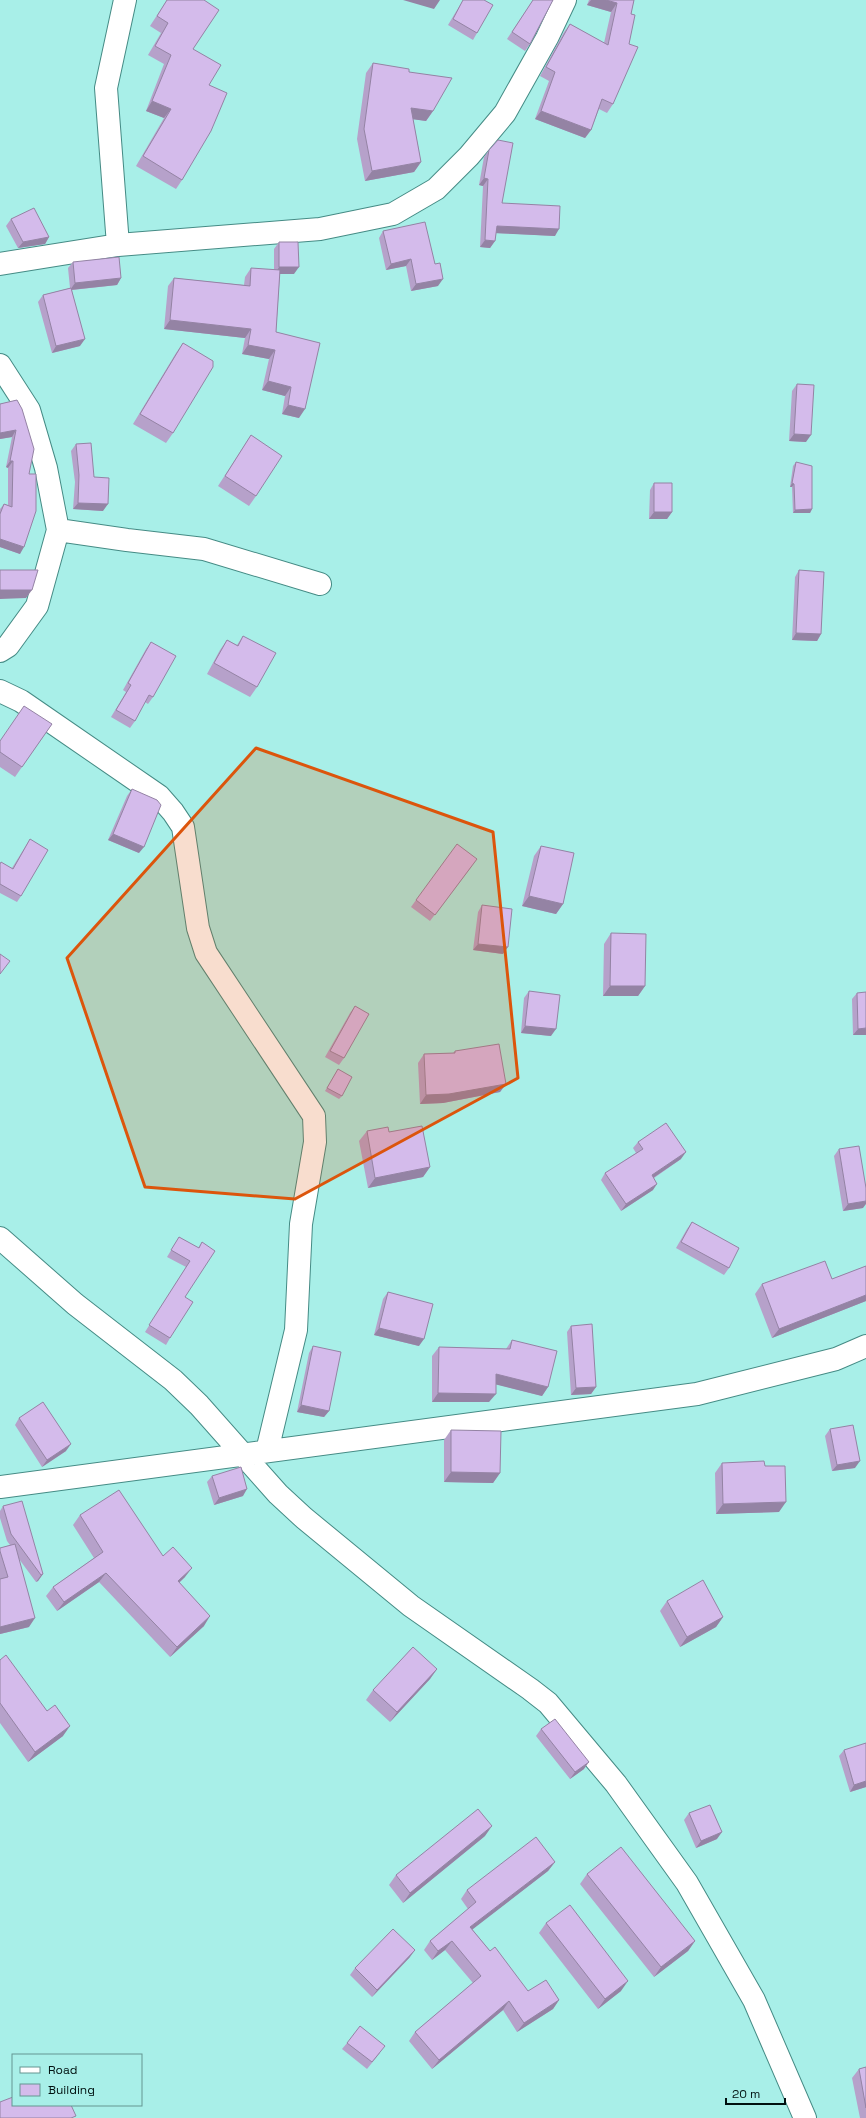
<svg xmlns="http://www.w3.org/2000/svg" width="866" height="2118" font-family="'Space Grotesk',sans-serif">
<style>
.lines{fill:none;stroke-linecap:round;stroke-linejoin:round}
.minor-casing{stroke:#458b85;stroke-width:24}
.minor{stroke:#fff;stroke-width:22}
.wall{fill:#b6a1ca}
.shaded-wall{fill:#9483a4}
.building{fill:#d4bbeb;stroke:#9483a4}
.marked{fill:#dc550c;fill-opacity:0.2;stroke:#dc550c;stroke-width:3;stroke-linejoin:round}
</style>
<rect width="100%" height="100%" fill="#a8efe8"/>
<g class="lines">
<defs>
<path id="minor" d="M 118,245 L 106,88 L 125,0
M 0,264 L 118,245 L 320,229 L 393,214 L 436,189 L 469,156 L 505,113 L 547,38 L 565,0
M 0,365 L 29,410 L 46,468 L 58,530 L 37,606 L 8,646 L 0,651
M 58,530 L 127,540 L 204,549 L 320,584
M 0,691 L 21,701 L 159,796 L 173,812 L 183,827 L 198,928 L 206,953 L 314,1116 L 315,1142 L 301,1224 L 296,1330 L 267,1451
M 0,1238 L 75,1304 L 173,1380 L 199,1405 L 278,1494 L 304,1518 L 411,1606 L 530,1689 L 548,1703 L 616,1784 L 687,1883 L 754,2000 L 805,2118
M 0,1487 L 697,1394 L 836,1359 L 866,1346"/>
</defs>
<use href="#minor" class="minor-casing"/>
<use href="#minor" class="minor"/>
</g>
<path class="wall" d="M 167,0 L 193,49 L 209,85 L 182,180 L 176,189 L 136,166 L 164,118 L 146,111 L 164,64 L 148,55 L 161,33 L 150,26 Z
M 463,0 L 484,0 L 477,33 L 473,40 L 448,25 Z
M 533,0 L 530,44 L 525,51 L 507,39 Z
M 589,0 L 634,0 L 631,14 L 613,104 L 607,113 L 599,109 L 591,130 L 585,138 L 535,119 L 549,81 L 540,76 L 564,32 L 570,24 L 604,43 L 611,12 L 587,5 Z
M 373,63 L 409,72 L 433,111 L 426,121 L 413,119 L 421,162 L 414,172 L 365,181 L 357,139 L 366,73 Z
M 489,150 L 502,203 L 555,236 L 496,233 L 495,241 L 490,248 L 480,247 L 483,186 L 479,185 L 484,157 Z
M 11,219 L 49,237 L 45,244 L 18,248 L 6,226 Z
M 383,231 L 435,264 L 438,286 L 411,291 L 406,266 L 386,270 L 379,238 Z
M 279,242 L 294,274 L 280,274 L 276,332 L 299,418 L 282,414 L 285,396 L 262,390 L 269,359 L 242,354 L 245,338 L 164,329 L 168,286 L 174,278 L 244,285 L 245,277 L 251,268 L 274,270 L 274,249 Z
M 73,262 L 121,278 L 117,285 L 72,290 L 80,346 L 52,353 L 38,302 L 43,295 L 70,288 L 68,268 Z
M 183,343 L 173,433 L 166,443 L 133,424 L 176,353 Z
M 797,384 L 806,442 L 789,441 L 792,391 Z
M 17,400 L 29,474 L 20,554 L 0,547 L 0,509 L 4,504 L 8,505 L 8,468 L 6,467 L 12,437 L 0,439 L 0,404 Z
M 251,435 L 256,496 L 249,506 L 218,486 Z
M 76,444 L 94,477 L 103,511 L 73,509 L 75,482 L 71,451 Z
M 796,462 L 812,509 L 810,513 L 793,513 L 792,487 L 790,487 L 793,466 Z
M 654,483 L 672,512 L 667,519 L 649,519 L 650,490 Z
M 799,570 L 821,634 L 817,641 L 792,640 L 795,577 Z
M 243,636 L 257,687 L 250,697 L 207,674 L 220,650 L 227,640 L 237,645 Z
M 151,642 L 153,697 L 148,704 L 145,702 L 135,721 L 130,728 L 111,717 L 126,692 L 123,690 L 146,649 Z
M 52,724 L 15,777 L 0,767 L 0,741 Z
M 132,789 L 139,853 L 108,840 L 127,796 Z
M 30,839 L 21,896 L 17,902 L 0,893 L 0,864 L 12,868 Z
M 541,846 L 563,904 L 556,914 L 522,906 L 534,856 Z
M 472,866 L 430,921 L 411,907 L 416,900 Z
M 482,905 L 503,954 L 473,950 L 478,912 Z
M 611,933 L 645,986 L 638,996 L 603,996 L 604,944 Z
M 529,991 L 551,1036 L 521,1033 L 524,998 Z
M 857,993 L 866,1035 L 853,1035 L 852,999 Z
M 355,1006 L 344,1058 L 339,1065 L 325,1057 L 350,1013 Z
M 455,1051 L 506,1084 L 500,1092 L 443,1103 L 420,1104 L 418,1063 L 424,1054 L 453,1053 Z
M 338,1069 L 342,1096 L 339,1099 L 325,1091 Z
M 367,1131 L 389,1132 L 430,1167 L 423,1177 L 368,1188 L 359,1141 Z
M 638,1142 L 681,1159 L 654,1178 L 653,1190 L 621,1211 L 601,1180 L 605,1173 L 636,1153 L 633,1148 Z
M 839,1149 L 863,1208 L 843,1211 L 834,1156 Z
M 692,1222 L 729,1268 L 724,1275 L 676,1248 L 687,1229 Z
M 179,1237 L 198,1248 L 202,1242 L 185,1297 L 170,1338 L 166,1345 L 145,1332 L 186,1267 L 167,1257 Z
M 866,1266 L 866,1301 L 772,1338 L 755,1294 L 762,1284 L 832,1279 Z
M 388,1292 L 419,1346 L 374,1335 L 383,1299 Z
M 571,1326 L 596,1387 L 591,1394 L 571,1395 L 567,1332 Z
M 512,1340 L 548,1387 L 542,1396 L 496,1384 L 489,1402 L 432,1402 L 432,1356 L 439,1347 L 506,1349 Z
M 313,1346 L 329,1411 L 324,1417 L 297,1412 L 309,1353 Z
M 19,1418 L 66,1451 L 42,1467 L 15,1425 Z
M 830,1429 L 855,1468 L 832,1471 L 825,1436 Z
M 451,1430 L 500,1473 L 493,1483 L 444,1482 L 444,1440 Z
M 722,1463 L 765,1466 L 779,1512 L 716,1514 L 715,1473 Z
M 212,1476 L 243,1496 L 214,1505 L 207,1482 Z
M 3,1506 L 43,1574 L 38,1581 L 36,1582 L 19,1559 L 29,1627 L 0,1634 L 0,1548 L 10,1545 L 7,1541 L 0,1518 L 0,1511 Z
M 80,1515 L 163,1556 L 185,1577 L 179,1583 L 204,1626 L 170,1657 L 99,1582 L 57,1611 L 46,1596 L 53,1587 L 94,1558 L 73,1525 Z
M 667,1601 L 723,1617 L 716,1627 L 680,1647 L 660,1611 Z
M 0,1660 L 47,1711 L 63,1736 L 28,1762 L 0,1723 Z
M 437,1669 L 430,1679 L 390,1722 L 366,1700 L 373,1690 Z
M 541,1729 L 584,1769 L 570,1779 L 536,1736 Z
M 844,1750 L 866,1787 L 850,1792 L 839,1756 Z
M 689,1813 L 717,1839 L 696,1848 L 684,1820 Z
M 485,1836 L 403,1903 L 389,1885 L 396,1875 Z
M 555,1862 L 548,1871 L 472,1929 L 490,1951 L 528,1991 L 559,2000 L 553,2009 L 517,2032 L 503,2010 L 432,2069 L 409,2041 L 415,2032 L 473,1983 L 445,1950 L 432,1960 L 424,1950 L 430,1941 L 468,1909 L 461,1899 L 467,1890 Z
M 587,1874 L 695,1941 L 688,1951 L 654,1977 L 580,1884 Z
M 546,1923 L 621,1991 L 598,2009 L 539,1933 Z
M 410,1957 L 372,1997 L 350,1975 L 355,1968 Z
M 347,2043 L 380,2053 L 367,2069 L 342,2049 Z
M 866,2067 L 866,2118 L 860,2118 L 852,2078 L 859,2069 Z"/>
<path class="shaded-wall" d="M 403,0 L 440,0 L 434,9 Z
M 591,0 L 606,0 L 617,3 L 611,12 L 587,5 Z
M 152,101 L 171,109 L 164,118 L 146,111 Z
M 411,108 L 433,111 L 426,121 L 404,118 Z
M 541,111 L 591,130 L 585,138 L 535,119 Z
M 421,162 L 414,172 L 365,181 L 372,171 Z
M 484,178 L 488,179 L 483,186 L 479,185 Z
M 497,226 L 559,229 L 555,236 L 493,233 Z
M 49,237 L 45,244 L 18,248 L 23,242 Z
M 485,240 L 495,241 L 490,248 L 480,247 Z
M 411,259 L 406,266 L 386,270 L 391,264 Z
M 279,267 L 299,267 L 294,274 L 275,274 Z
M 121,278 L 117,285 L 70,290 L 75,283 Z
M 443,279 L 438,286 L 411,291 L 416,284 Z
M 170,320 L 251,329 L 245,338 L 164,329 Z
M 85,339 L 80,346 L 52,353 L 56,346 Z
M 248,345 L 275,350 L 269,359 L 242,354 Z
M 268,381 L 291,387 L 285,396 L 262,390 Z
M 288,405 L 305,409 L 299,418 L 282,414 Z
M 16,430 L 12,437 L 0,439 L 0,433 Z
M 794,434 L 811,435 L 806,442 L 789,441 Z
M 10,461 L 13,461 L 8,468 L 6,467 Z
M 792,483 L 794,484 L 792,487 L 790,487 Z
M 78,503 L 108,504 L 103,511 L 73,509 Z
M 812,509 L 810,513 L 793,513 L 795,510 Z
M 654,512 L 672,512 L 667,519 L 649,519 Z
M 0,539 L 24,547 L 20,554 L 0,547 Z
M 0,590 L 32,590 L 26,598 L 0,599 Z
M 796,633 L 821,634 L 817,641 L 792,640 Z
M 113,834 L 144,847 L 139,853 L 108,840 Z
M 529,896 L 563,904 L 556,914 L 522,906 Z
M 478,944 L 508,947 L 503,954 L 473,950 Z
M 610,986 L 645,986 L 638,996 L 603,996 Z
M 525,1026 L 556,1029 L 551,1036 L 521,1033 Z
M 866,1028 L 866,1035 L 853,1035 L 858,1029 Z
M 506,1084 L 500,1092 L 443,1103 L 420,1104 L 426,1095 Z
M 686,1152 L 681,1159 L 647,1182 L 652,1175 Z
M 430,1167 L 423,1177 L 368,1188 L 375,1178 Z
M 657,1184 L 653,1190 L 621,1211 L 626,1204 Z
M 866,1201 L 866,1204 L 863,1208 L 843,1211 L 848,1204 Z
M 866,1295 L 866,1301 L 772,1338 L 779,1329 Z
M 379,1328 L 424,1339 L 419,1346 L 374,1335 Z
M 496,1374 L 548,1387 L 542,1396 L 490,1383 Z
M 596,1387 L 591,1394 L 571,1395 L 576,1388 Z
M 438,1393 L 496,1394 L 489,1402 L 432,1402 Z
M 301,1405 L 329,1411 L 324,1417 L 297,1412 Z
M 71,1444 L 66,1451 L 42,1467 L 47,1460 Z
M 860,1461 L 855,1468 L 832,1471 L 837,1465 Z
M 451,1472 L 500,1473 L 493,1483 L 444,1482 Z
M 247,1489 L 243,1496 L 214,1505 L 219,1498 Z
M 786,1502 L 779,1512 L 716,1514 L 723,1504 Z
M 192,1568 L 185,1577 L 171,1590 L 178,1581 Z
M 106,1573 L 99,1582 L 57,1611 L 64,1602 Z
M 43,1574 L 38,1581 L 36,1582 L 41,1575 Z
M 210,1616 L 204,1626 L 170,1657 L 177,1647 Z
M 723,1617 L 716,1627 L 680,1647 L 687,1637 Z
M 35,1618 L 29,1627 L 0,1634 L 0,1627 Z
M 437,1669 L 430,1679 L 390,1722 L 397,1712 Z
M 70,1726 L 63,1736 L 28,1762 L 35,1752 Z
M 589,1762 L 584,1769 L 570,1779 L 575,1772 Z
M 866,1781 L 866,1787 L 850,1792 L 854,1785 Z
M 492,1826 L 485,1836 L 403,1903 L 410,1893 Z
M 722,1832 L 717,1839 L 696,1848 L 701,1841 Z
M 555,1862 L 548,1871 L 464,1936 L 470,1927 Z
M 452,1941 L 445,1950 L 432,1960 L 438,1951 Z
M 695,1941 L 688,1951 L 654,1977 L 661,1967 Z
M 415,1950 L 410,1957 L 372,1997 L 377,1990 Z
M 628,1981 L 621,1991 L 598,2009 L 605,1999 Z
M 559,2000 L 553,2009 L 517,2032 L 524,2023 Z
M 509,2001 L 503,2010 L 432,2069 L 439,2060 Z"/>
<path class="building" d="M 167,0 L 204,0 L 219,10 L 193,49 L 221,65 L 209,85 L 227,93 L 211,131 L 182,180 L 143,156 L 171,109 L 152,101 L 171,55 L 155,46 L 168,23 L 157,16 Z
M 463,0 L 484,0 L 493,5 L 477,33 L 453,19 Z
M 533,0 L 553,0 L 530,44 L 512,32 Z
M 606,0 L 634,0 L 631,14 L 635,15 L 629,44 L 638,47 L 613,104 L 602,99 L 591,130 L 541,111 L 555,72 L 546,67 L 570,24 L 608,45 L 617,3 Z
M 373,63 L 409,69 L 409,72 L 452,78 L 433,111 L 411,108 L 421,162 L 372,171 L 364,129 Z
M 498,140 L 513,143 L 502,203 L 560,206 L 559,229 L 497,226 L 495,241 L 485,240 L 488,179 L 484,178 L 489,150 Z
M 34,208 L 49,237 L 23,242 L 11,219 Z
M 425,222 L 435,264 L 440,263 L 443,279 L 416,284 L 411,259 L 391,264 L 383,231 Z
M 279,242 L 298,242 L 299,267 L 279,267 Z
M 119,257 L 121,278 L 75,283 L 73,262 Z
M 251,268 L 280,270 L 276,332 L 320,343 L 305,409 L 288,405 L 291,387 L 268,381 L 275,350 L 248,345 L 251,329 L 170,320 L 174,278 L 250,286 Z
M 71,288 L 85,339 L 56,346 L 43,295 Z
M 183,343 L 213,361 L 213,367 L 173,433 L 140,414 Z
M 797,384 L 814,385 L 811,435 L 794,434 Z
M 17,400 L 22,409 L 34,449 L 29,474 L 36,474 L 36,511 L 24,547 L 0,539 L 0,514 L 4,504 L 12,507 L 13,461 L 10,461 L 16,430 L 0,433 L 0,404 Z
M 251,435 L 282,456 L 256,496 L 225,476 Z
M 91,443 L 94,477 L 109,478 L 108,504 L 78,503 L 79,475 L 76,444 Z
M 796,462 L 812,466 L 812,509 L 795,510 L 794,484 L 792,483 Z
M 654,483 L 672,483 L 672,512 L 654,512 Z
M 0,570 L 38,570 L 32,590 L 0,590 Z
M 799,570 L 824,572 L 821,634 L 796,633 Z
M 243,636 L 276,653 L 257,687 L 214,663 L 227,640 L 238,646 Z
M 151,642 L 176,656 L 153,697 L 149,695 L 135,721 L 116,710 L 131,685 L 128,683 Z
M 24,706 L 52,724 L 22,767 L 0,752 L 0,741 Z
M 132,789 L 157,800 L 161,805 L 144,847 L 113,834 Z
M 30,839 L 48,850 L 21,896 L 0,884 L 0,864 L 1,862 L 13,869 Z
M 457,844 L 477,859 L 435,915 L 416,900 Z
M 541,846 L 574,853 L 563,904 L 529,896 Z
M 482,905 L 512,909 L 508,947 L 478,944 Z
M 611,933 L 646,934 L 645,986 L 610,986 Z
M 0,954 L 10,961 L 0,974 Z
M 529,991 L 560,995 L 556,1029 L 525,1026 Z
M 866,992 L 866,1028 L 858,1029 L 857,993 Z
M 355,1006 L 369,1014 L 344,1058 L 330,1051 Z
M 499,1044 L 506,1084 L 449,1094 L 426,1095 L 424,1054 L 455,1053 L 455,1051 Z
M 338,1069 L 352,1077 L 342,1096 L 327,1088 Z
M 666,1123 L 686,1152 L 652,1175 L 657,1184 L 626,1204 L 605,1173 L 643,1149 L 638,1142 Z
M 422,1126 L 430,1167 L 375,1178 L 367,1131 L 388,1127 L 389,1132 Z
M 859,1146 L 866,1188 L 866,1201 L 848,1204 L 839,1149 Z
M 692,1222 L 739,1248 L 729,1268 L 681,1242 Z
M 179,1237 L 199,1248 L 202,1242 L 215,1251 L 185,1297 L 193,1302 L 170,1338 L 149,1325 L 190,1261 L 171,1250 Z
M 825,1261 L 832,1279 L 866,1266 L 866,1295 L 779,1329 L 762,1284 Z
M 388,1292 L 433,1304 L 424,1339 L 379,1328 Z
M 592,1324 L 596,1387 L 576,1388 L 571,1326 Z
M 512,1340 L 557,1351 L 548,1387 L 496,1374 L 496,1394 L 438,1393 L 439,1347 L 510,1349 Z
M 313,1346 L 341,1352 L 329,1411 L 301,1405 Z
M 43,1402 L 71,1444 L 47,1460 L 19,1418 Z
M 853,1425 L 860,1461 L 837,1465 L 830,1429 Z
M 451,1430 L 501,1431 L 500,1473 L 451,1472 Z
M 764,1461 L 765,1466 L 785,1466 L 786,1502 L 723,1504 L 722,1463 Z
M 241,1467 L 247,1489 L 219,1498 L 212,1476 Z
M 119,1490 L 163,1556 L 173,1547 L 192,1568 L 178,1581 L 210,1616 L 177,1647 L 106,1573 L 64,1602 L 53,1587 L 103,1552 L 80,1515 Z
M 22,1501 L 43,1574 L 41,1575 L 11,1534 L 3,1506 Z
M 15,1544 L 35,1618 L 0,1627 L 0,1579 L 8,1577 L 0,1551 L 0,1548 Z
M 703,1580 L 723,1617 L 687,1637 L 667,1601 Z
M 413,1647 L 437,1669 L 397,1712 L 373,1690 Z
M 6,1655 L 47,1711 L 55,1705 L 70,1726 L 35,1752 L 0,1703 L 0,1660 Z
M 555,1719 L 589,1762 L 575,1772 L 541,1729 Z
M 866,1743 L 866,1781 L 854,1785 L 844,1750 Z
M 710,1805 L 722,1832 L 701,1841 L 689,1813 Z
M 478,1809 L 492,1826 L 410,1893 L 396,1875 Z
M 536,1837 L 555,1862 L 470,1927 L 490,1951 L 495,1947 L 528,1991 L 546,1980 L 559,2000 L 524,2023 L 509,2001 L 439,2060 L 415,2032 L 481,1976 L 452,1941 L 438,1951 L 430,1941 L 476,1902 L 467,1890 Z
M 621,1847 L 695,1941 L 661,1967 L 587,1874 Z
M 570,1905 L 628,1981 L 605,1999 L 546,1923 Z
M 393,1929 L 415,1950 L 377,1990 L 355,1968 Z
M 360,2026 L 385,2046 L 372,2062 L 347,2043 Z
M 866,2067 L 866,2108 L 859,2069 Z
M 13,2097 L 13,2105 L 71,2105 L 76,2116 L 71,2118 L 0,2118 L 0,2102 Z"/>
<path class="marked" d="M 256,748 L 493,832 L 518,1078 L 295,1199 L 145,1187 L 67,958 Z"/>
<rect x="12" y="2054" width="130" height="52" fill="#a8efe8" stroke="#659691"/>
<rect x="20" y="2067" width="20" height="6" fill="#ffffff" stroke="#659691"/>
<text x="48" y="2074" font-size="12" fill="#00100f">Road</text>
<rect x="20" y="2084" width="20" height="12" fill="#d4bbeb" stroke="#659691"/>
<text x="48" y="2094" font-size="12" fill="#00100f">Building</text>
<path d="M726 2098v6h59v-6" fill="none" stroke="#00100f" stroke-width="2"/>
<text x="732" y="2098" font-size="12" fill="#00100f" stroke="#a8efe8" stroke-width="3" paint-order="stroke">20 m</text>
</svg>
